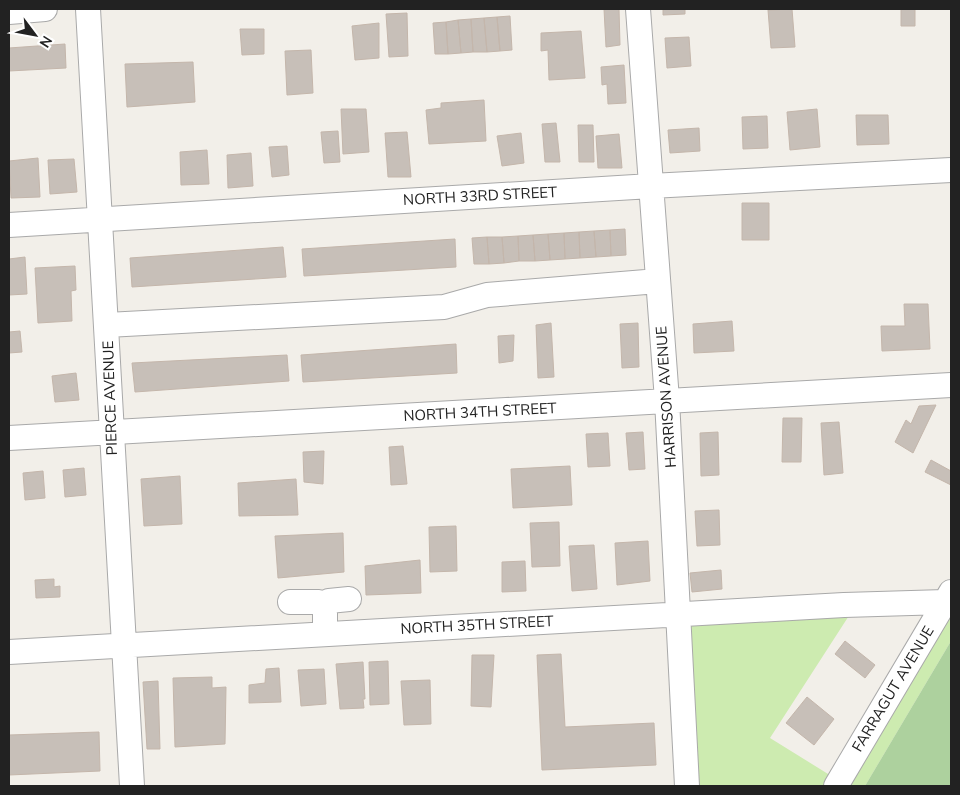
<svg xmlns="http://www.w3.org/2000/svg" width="960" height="795" font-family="'Nunito Sans',sans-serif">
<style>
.grass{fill:#cdebb0}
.forest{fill:#add19e}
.building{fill:#c7bfb8;stroke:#c4b6ab}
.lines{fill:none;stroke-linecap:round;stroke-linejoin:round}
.minor-casing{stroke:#a9a9a9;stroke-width:26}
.minor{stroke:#fff;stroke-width:24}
.labels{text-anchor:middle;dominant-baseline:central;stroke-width:5;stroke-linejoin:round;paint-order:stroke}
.street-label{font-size:15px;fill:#222;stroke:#fff}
</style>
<rect width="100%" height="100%" fill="#f2efe9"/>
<path class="grass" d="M 951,581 L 951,641 L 865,786 L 675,786 L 669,622 L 852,611 L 770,738 L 841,782 Z"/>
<path class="forest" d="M 951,641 L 951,786 L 865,786 Z"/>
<path class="building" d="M 604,9 L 619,9 L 620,45 L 606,47 Z
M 663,9 L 685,9 L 685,14 L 663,15 Z
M 792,9 L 795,47 L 771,48 L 768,10 Z
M 901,9 L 915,9 L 915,26 L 901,26 Z
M 407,13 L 408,56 L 389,57 L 386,14 Z
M 510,16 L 512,50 L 500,51 L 497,17 Z
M 497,17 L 500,51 L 487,52 L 484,18 Z
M 484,18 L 487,52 L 473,52 L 471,19 Z
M 471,19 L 473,52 L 461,53 L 458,20 Z
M 458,20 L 461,53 L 448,54 L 446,22 Z
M 446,22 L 448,54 L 435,54 L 433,23 Z
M 379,23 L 379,58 L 355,60 L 352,26 Z
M 240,29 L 264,29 L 264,54 L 242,55 Z
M 581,31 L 585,78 L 549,80 L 548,50 L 541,51 L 541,33 Z
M 689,37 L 691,66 L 667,68 L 665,38 Z
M 65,44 L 66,68 L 9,71 L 9,48 Z
M 311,50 L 313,93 L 287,95 L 285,51 Z
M 193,62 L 195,102 L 127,107 L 125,64 Z
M 624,65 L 626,103 L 608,104 L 607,84 L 602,85 L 601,67 Z
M 484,100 L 486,141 L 429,144 L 426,110 L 441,108 L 441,103 Z
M 341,109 L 366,109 L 369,152 L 343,154 Z
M 817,109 L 820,147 L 790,150 L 787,112 Z
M 856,115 L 888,115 L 889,144 L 857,145 Z
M 767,116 L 768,148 L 743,149 L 742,117 Z
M 556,123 L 560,162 L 545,162 L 542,124 Z
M 578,125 L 593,125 L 594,162 L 579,162 Z
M 699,128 L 700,151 L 670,153 L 668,130 Z
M 338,131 L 340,162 L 324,163 L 321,132 Z
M 407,132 L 411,177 L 388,177 L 385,133 Z
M 521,133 L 524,163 L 502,166 L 497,136 Z
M 619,134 L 622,168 L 598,168 L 596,136 Z
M 287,146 L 289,175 L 272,177 L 269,147 Z
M 207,150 L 209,184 L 181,185 L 180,152 Z
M 251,153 L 253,186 L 228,188 L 227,155 Z
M 38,158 L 40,197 L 11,198 L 9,161 Z
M 74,159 L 77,192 L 50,194 L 48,160 Z
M 742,203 L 769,203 L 769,240 L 742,240 Z
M 625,229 L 626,255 L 611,256 L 610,230 Z
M 610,230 L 611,256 L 596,257 L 594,231 Z
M 594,231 L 596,257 L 580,258 L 579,232 Z
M 579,232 L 580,258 L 565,259 L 564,233 Z
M 564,233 L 565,259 L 550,260 L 548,234 Z
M 548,234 L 550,260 L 535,261 L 533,235 Z
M 533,235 L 535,261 L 519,261 L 518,236 Z
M 518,236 L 519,261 L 504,263 L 502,237 Z
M 487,237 L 502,237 L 504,263 L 489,264 Z
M 487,237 L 489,264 L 474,264 L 472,238 Z
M 455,239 L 456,267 L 304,276 L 302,249 Z
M 283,247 L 286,277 L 132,287 L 130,258 Z
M 25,257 L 27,294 L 9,295 L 9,259 Z
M 75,266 L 76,290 L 71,291 L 72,321 L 38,323 L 35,268 Z
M 904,304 L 928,304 L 930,349 L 882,351 L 881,326 L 905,326 Z
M 732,321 L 734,351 L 694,353 L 693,324 Z
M 551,323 L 554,377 L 538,378 L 536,325 Z
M 638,323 L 639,367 L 622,368 L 620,324 Z
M 20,331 L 22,352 L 9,353 L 9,332 Z
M 514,335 L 513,361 L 499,363 L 498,336 Z
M 456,344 L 457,373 L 303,382 L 301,355 Z
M 287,355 L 289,381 L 135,392 L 132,363 Z
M 76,373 L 79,400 L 55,402 L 52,376 Z
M 936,405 L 913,453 L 895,442 L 906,420 L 911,424 L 919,406 Z
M 783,418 L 802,418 L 801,462 L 782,462 Z
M 839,422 L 843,473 L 824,475 L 821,423 Z
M 643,432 L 645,469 L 629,470 L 626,433 Z
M 718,432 L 719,475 L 701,476 L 700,433 Z
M 608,433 L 610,466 L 588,467 L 586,434 Z
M 403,446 L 407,484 L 391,485 L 389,447 Z
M 324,451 L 323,484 L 304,482 L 303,452 Z
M 931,460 L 951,471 L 951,485 L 925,472 Z
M 570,466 L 572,505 L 513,508 L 511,469 Z
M 84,468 L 86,495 L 65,497 L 63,470 Z
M 43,471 L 45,498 L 25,500 L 23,473 Z
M 180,476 L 182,524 L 144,526 L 141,479 Z
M 296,479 L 298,515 L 239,516 L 238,483 Z
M 719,510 L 720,545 L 697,546 L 695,511 Z
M 559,522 L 560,566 L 532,567 L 530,523 Z
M 456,526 L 457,571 L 430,572 L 429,527 Z
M 343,533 L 344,572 L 278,578 L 275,536 Z
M 648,541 L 650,581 L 617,585 L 615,543 Z
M 594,545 L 597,589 L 572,591 L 569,546 Z
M 420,560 L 421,593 L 366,595 L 365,566 Z
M 525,561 L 526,591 L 502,592 L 502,562 Z
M 721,570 L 722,589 L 692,592 L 690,573 Z
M 54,579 L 54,587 L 60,586 L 60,597 L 36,598 L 35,580 Z
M 845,641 L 875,665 L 865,678 L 835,654 Z
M 561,654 L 565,727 L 654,723 L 656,765 L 542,770 L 537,655 Z
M 472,655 L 494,655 L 491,707 L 471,706 Z
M 388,661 L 389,704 L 370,705 L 369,662 Z
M 363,662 L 365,699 L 363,699 L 364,708 L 340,709 L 336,664 Z
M 279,668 L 281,702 L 249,703 L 249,685 L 265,683 L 266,669 Z
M 324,669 L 326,704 L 301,706 L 298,670 Z
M 212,677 L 212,688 L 226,687 L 225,744 L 175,747 L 173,678 Z
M 430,680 L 431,724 L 404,725 L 401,681 Z
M 158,681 L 160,749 L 147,749 L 143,682 Z
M 807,697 L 834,719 L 814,745 L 786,723 Z
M 99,732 L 100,771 L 9,775 L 9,735 Z"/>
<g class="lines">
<defs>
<path id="minor" d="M 88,9 C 102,268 116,527 132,786
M 638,9 L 667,400 L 687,786
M 9,12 L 45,9
M 9,225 L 651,186 L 951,170
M 107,325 L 444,307 L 487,295 L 658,281
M 9,438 L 951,385
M 290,602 L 319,602 L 325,607 L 325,633
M 325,607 L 329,601 L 349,599
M 9,652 L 844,605 L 945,602
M 836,786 L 951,592"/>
</defs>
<use href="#minor" class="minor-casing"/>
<use href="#minor" class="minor"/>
</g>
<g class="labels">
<g class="street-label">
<text transform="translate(480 196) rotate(-3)">NORTH 33RD STREET</text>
<text transform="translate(666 397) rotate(-94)">HARRISON AVENUE</text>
<text transform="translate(110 398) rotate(-92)">PIERCE AVENUE</text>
<text transform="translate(480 412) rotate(-3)">NORTH 34TH STREET</text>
<text transform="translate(477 625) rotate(-3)">NORTH 35TH STREET</text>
<text transform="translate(893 689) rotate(-59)">FARRAGUT AVENUE</text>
</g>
</g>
<rect width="960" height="795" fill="none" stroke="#222222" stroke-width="20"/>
<g transform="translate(35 35) rotate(122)" stroke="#ffffff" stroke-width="4" paint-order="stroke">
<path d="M0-4L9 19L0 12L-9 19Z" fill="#222222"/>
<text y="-8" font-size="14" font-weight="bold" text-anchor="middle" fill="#222222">N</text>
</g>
</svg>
